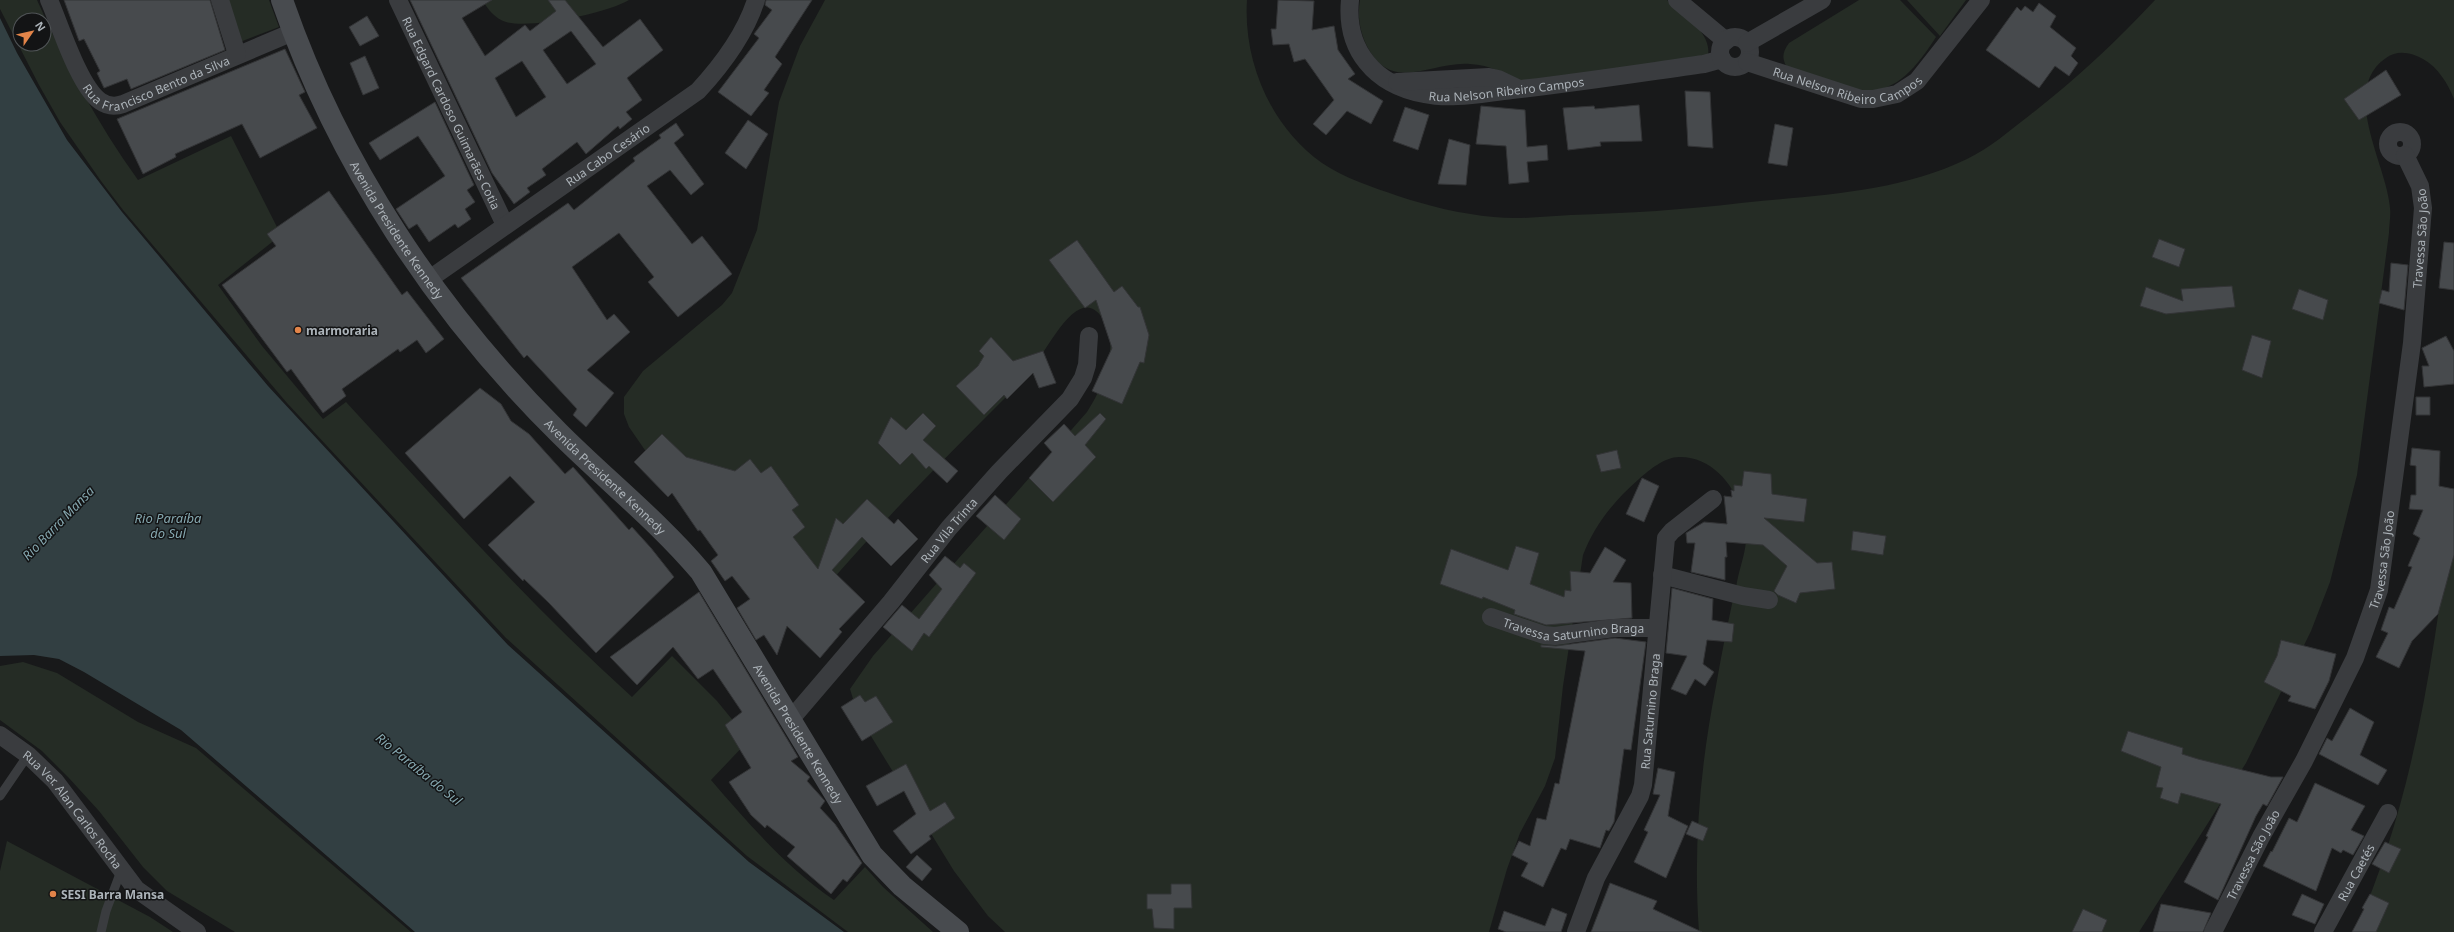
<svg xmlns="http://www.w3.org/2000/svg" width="2454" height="932" font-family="'Noto Sans',sans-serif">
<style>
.green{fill:#252c25;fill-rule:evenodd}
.water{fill:#323f42}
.building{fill:#474a4d;stroke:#333436;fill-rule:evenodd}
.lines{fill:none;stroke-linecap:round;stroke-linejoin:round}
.lane{stroke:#3a3c3f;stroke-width:9}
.street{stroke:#3a3c3f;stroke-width:18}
.secondary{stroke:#484b4f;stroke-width:22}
.poi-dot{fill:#e28449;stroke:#131415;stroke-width:1.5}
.labels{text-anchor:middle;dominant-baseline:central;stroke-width:3;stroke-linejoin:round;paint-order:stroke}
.street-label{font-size:12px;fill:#acb3b9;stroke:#131415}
.poi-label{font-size:12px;font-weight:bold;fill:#acb3b9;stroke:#131415;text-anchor:start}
.water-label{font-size:13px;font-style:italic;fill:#86a8b0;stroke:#131415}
</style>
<rect width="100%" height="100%" fill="#18191a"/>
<path class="green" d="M 0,0 L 37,0 C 65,63 97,123 138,180 L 231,136 L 281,235 L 218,285 L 262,346 L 323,419 L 346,402 C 439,503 530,605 632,697 L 672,656 L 717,701 L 749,740 L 711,780 C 748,823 787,868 834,900 L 865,867 L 883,887 L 933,932 L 848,932 L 844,929 L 747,856 L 506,638 L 287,403 L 123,210 L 101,181 L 60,122 L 39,85 L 0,9 ZM 20,20 L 44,20 L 44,44 L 20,44 Z
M 224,0 L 269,0 L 279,27 L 240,42 Z
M 482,0 L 629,0 C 608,13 530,29 506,22 C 495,19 488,9 482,0 Z
M 825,0 L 1247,0 C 1243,62 1271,127 1322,163 C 1344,178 1372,187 1398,196 C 1429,206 1460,214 1494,217 C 1519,220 1546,216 1571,215 C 1628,213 1684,210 1741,203 C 1817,195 1897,193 1967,159 C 1990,148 2009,131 2030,115 C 2075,80 2116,42 2155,0 L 2454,0 L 2454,99 C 2448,84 2438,67 2423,59 C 2412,53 2398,49 2386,58 C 2339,90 2387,165 2390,208 C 2391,216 2389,225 2389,233 L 2357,475 L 2330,582 L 2311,631 L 2246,763 L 2139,932 L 1699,932 C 1693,849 1700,767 1716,686 C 1722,651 1729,616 1737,582 C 1740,566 1748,547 1746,530 C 1743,496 1717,456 1679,457 C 1665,457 1649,470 1639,479 C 1614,501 1595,524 1583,555 L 1563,686 L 1555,758 L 1545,786 L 1520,833 L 1507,869 L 1489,932 L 1005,932 L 988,916 L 954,871 L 858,715 L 850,689 L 873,656 L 1087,412 C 1103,388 1122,342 1101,316 C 1096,310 1091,306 1083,308 C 1063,313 1041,360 1026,377 C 991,412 956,447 922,482 C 876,529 833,579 790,628 L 785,627 L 658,469 L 629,427 L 624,414 L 624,397 L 643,371 L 722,305 L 732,293 L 757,230 L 779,102 L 800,46 Z
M 1360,0 L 1667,0 C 1683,14 1712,33 1708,55 L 1524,82 C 1506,74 1490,65 1470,64 C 1431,61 1393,94 1368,48 C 1360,33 1357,16 1360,0 Z
M 1859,0 L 1900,0 L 1936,37 C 1888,113 1863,92 1789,71 C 1782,60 1781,54 1789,43 Z
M 1907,0 L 1966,0 L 1940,36 Z
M 2454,499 L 2454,932 L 2355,932 C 2417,792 2434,650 2454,499 Z
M 23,662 L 57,673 L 138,722 L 196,748 L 411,932 L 235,932 L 167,891 L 143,867 L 99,811 L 68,777 L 42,751 L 0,720 L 0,666 Z
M 7,841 L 150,917 L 173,932 L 0,932 L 0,871 Z"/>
<path class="water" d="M 0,18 L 17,53 L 67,140 L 122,212 L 268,386 L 508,645 L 749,862 L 844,932 L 415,932 L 181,730 L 84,672 L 59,659 L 34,655 L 0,656 Z"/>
<path class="building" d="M 64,0 L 210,0 L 225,50 L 131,89 L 127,79 L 104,88 L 97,73 L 100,71 L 84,39 L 79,41 Z
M 410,0 L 492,0 L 462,18 L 485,56 L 525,25 L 530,31 L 556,11 L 548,0 L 565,0 L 603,47 L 640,19 L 663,50 L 627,78 L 642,100 L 626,112 L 632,119 L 620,129 L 618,126 L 586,154 L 577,142 L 542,169 L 546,175 L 527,188 L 530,192 L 514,204 L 492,173 ZM 571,31 L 596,64 L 567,84 L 543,50 ZM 522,61 L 546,97 L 516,117 L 495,78 Z
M 766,0 L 812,0 L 775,57 L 782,64 L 764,90 L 769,93 L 751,116 L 718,92 L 759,38 L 754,34 L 772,10 L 765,5 Z
M 1278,0 L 1314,1 L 1312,30 L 1334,26 L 1338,50 L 1355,74 L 1348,79 L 1383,101 L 1371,124 L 1347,111 L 1326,135 L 1313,124 L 1334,100 L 1305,59 L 1294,62 L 1289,44 L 1273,45 L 1271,29 L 1276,29 Z
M 2039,3 L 2056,16 L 2050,27 L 2076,48 L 2071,56 L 2078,63 L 2069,76 L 2055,66 L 2039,88 L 1986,50 L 2017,7 L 2021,11 L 2025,6 L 2033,12 Z
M 367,16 L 379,36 L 360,46 L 349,27 Z
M 285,49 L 305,92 L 299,95 L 317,128 L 260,158 L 242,124 L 175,154 L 176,157 L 143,174 L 117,119 Z
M 365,56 L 379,88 L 363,95 L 350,63 Z
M 2386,70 L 2401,95 L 2359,120 L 2344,99 Z
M 1685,91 L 1710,92 L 1713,148 L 1688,146 Z
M 435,102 L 474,185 L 467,190 L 475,202 L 465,209 L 471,219 L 458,228 L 455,224 L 429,242 L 417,224 L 409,229 L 396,209 L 445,176 L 418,136 L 380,160 L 369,143 Z
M 1639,105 L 1642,141 L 1600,142 L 1601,146 L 1568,150 L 1563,108 L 1594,106 L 1595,109 Z
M 1481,106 L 1525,110 L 1527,147 L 1547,145 L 1548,160 L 1527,162 L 1529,182 L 1509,184 L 1506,146 L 1476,144 Z
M 1405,107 L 1429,115 L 1418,150 L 1393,141 Z
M 748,120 L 768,134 L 746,169 L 725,153 Z
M 676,123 L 684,135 L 674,143 L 704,184 L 691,195 L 670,170 L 647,186 L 692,244 L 702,236 L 732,274 L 678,317 L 648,282 L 654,277 L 619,233 L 572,267 L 607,320 L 614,314 L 630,332 L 587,370 L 614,393 L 586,427 L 573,415 L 577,409 L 527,355 L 524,358 L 461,278 L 568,203 L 574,210 L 635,161 L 633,158 L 661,138 L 659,135 Z
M 1775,124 L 1793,128 L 1787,166 L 1768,163 Z
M 1449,139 L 1470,145 L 1466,185 L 1438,184 Z
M 329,191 L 402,295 L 407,291 L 444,339 L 426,353 L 417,340 L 400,352 L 398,349 L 342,389 L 346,396 L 323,413 L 291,369 L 287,372 L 222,285 L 276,246 L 267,234 Z
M 2159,239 L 2185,249 L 2179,267 L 2152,257 Z
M 1077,240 L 1114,292 L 1122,286 L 1138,307 L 1140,307 L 1149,335 L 1144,363 L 1140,362 L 1122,404 L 1092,391 L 1112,348 L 1096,300 L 1085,308 L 1049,260 Z
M 2444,242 L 2454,243 L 2454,290 L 2439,288 Z
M 2391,263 L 2408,265 L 2404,310 L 2379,303 L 2382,290 L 2389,292 Z
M 2232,286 L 2235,307 L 2166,314 L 2140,306 L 2146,287 L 2183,301 L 2181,289 Z
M 2299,289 L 2328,300 L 2323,320 L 2292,309 Z
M 2252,335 L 2271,341 L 2262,378 L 2242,370 Z
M 2446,336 L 2454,351 L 2454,384 L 2424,387 L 2422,366 L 2429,366 L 2422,348 Z
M 991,337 L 1013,361 L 1043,351 L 1056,383 L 1039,388 L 1033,373 L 1007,399 L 1004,395 L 984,415 L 956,386 L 978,366 L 984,356 L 979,351 Z
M 480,388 L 501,404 L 511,421 L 529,434 L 565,474 L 573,467 L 629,530 L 632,527 L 651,548 L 674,577 L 596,653 L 549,603 L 524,579 L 523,581 L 488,545 L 535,502 L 510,476 L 464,519 L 405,453 Z
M 2416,397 L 2430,397 L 2430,415 L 2416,415 Z
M 923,413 L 936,426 L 923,440 L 958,471 L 947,483 L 929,466 L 926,469 L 912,453 L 900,465 L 878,443 L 891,417 L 906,430 Z
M 1100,413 L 1106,419 L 1085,445 L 1096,457 L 1053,502 L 1029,478 L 1052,452 L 1044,443 L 1064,424 L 1075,436 Z
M 662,434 L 686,457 L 735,471 L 750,459 L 761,473 L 771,466 L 799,505 L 792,510 L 805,527 L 793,537 L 818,569 L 836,518 L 843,524 L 867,499 L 894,524 L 898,519 L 918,539 L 891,566 L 862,537 L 832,570 L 865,602 L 839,629 L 842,632 L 820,658 L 787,626 L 777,655 L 764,635 L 756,640 L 737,608 L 750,599 L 732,576 L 725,581 L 711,561 L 718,555 L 700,530 L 698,531 L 672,493 L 668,497 L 634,462 Z
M 2412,448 L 2440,451 L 2439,486 L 2454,489 L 2454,555 L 2438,614 L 2412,641 L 2399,668 L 2376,657 L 2388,633 L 2381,630 L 2389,607 L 2394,609 L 2412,567 L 2408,566 L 2420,538 L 2413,534 L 2423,510 L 2409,509 L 2411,495 L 2416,495 L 2416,466 L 2410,465 Z
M 1617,450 L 1621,468 L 1601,472 L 1596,455 Z
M 1744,471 L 1771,474 L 1772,494 L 1807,499 L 1804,522 L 1764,518 L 1817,563 L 1832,562 L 1835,589 L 1800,593 L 1796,603 L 1778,595 L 1774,591 L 1787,566 L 1763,545 L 1726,542 L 1727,557 L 1725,557 L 1725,580 L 1691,572 L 1695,543 L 1687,543 L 1686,533 L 1704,522 L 1727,524 L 1724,496 L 1732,497 L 1731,490 L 1734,491 L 1734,485 L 1742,486 Z
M 1642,478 L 1659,486 L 1644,522 L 1626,514 Z
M 995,495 L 1021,519 L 1004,540 L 976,516 Z
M 1853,531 L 1886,536 L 1883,555 L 1851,550 Z
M 1516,546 L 1539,553 L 1530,584 L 1564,597 L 1565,590 L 1571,591 L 1570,571 L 1590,573 L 1605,547 L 1626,560 L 1613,582 L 1631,583 L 1632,618 L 1546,625 L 1514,614 L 1515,610 L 1483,597 L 1482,599 L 1440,584 L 1451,549 L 1508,570 Z
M 945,556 L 960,568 L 964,563 L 976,573 L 929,637 L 924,633 L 912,651 L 883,627 L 902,605 L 919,619 L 942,589 L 929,575 Z
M 1672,588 L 1713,599 L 1712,620 L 1734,624 L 1732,642 L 1707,640 L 1703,664 L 1714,672 L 1705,686 L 1695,679 L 1686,695 L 1671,689 L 1687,656 L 1666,653 Z
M 699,592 L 798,757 L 791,761 L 810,777 L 807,781 L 825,801 L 820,808 L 835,824 L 862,863 L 847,882 L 843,879 L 831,894 L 787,856 L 795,847 L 767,825 L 765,828 L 751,815 L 729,782 L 751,768 L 725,725 L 742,712 L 713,669 L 698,679 L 673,647 L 637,685 L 610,657 Z
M 1615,638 L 1646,642 L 1631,750 L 1624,749 L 1614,822 L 1609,831 L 1606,830 L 1600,848 L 1570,839 L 1566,850 L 1561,848 L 1543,887 L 1521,876 L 1528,863 L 1512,855 L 1519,841 L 1530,846 L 1537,818 L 1546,820 L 1555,783 L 1559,784 L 1585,651 L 1541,647 L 1541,645 L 1556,646 Z
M 2281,640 L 2336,654 L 2329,681 L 2315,709 L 2288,701 L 2291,696 L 2264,682 L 2277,656 Z
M 860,695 L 865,702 L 876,696 L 893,722 L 862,741 L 841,707 Z
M 2350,708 L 2374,722 L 2360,755 L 2387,770 L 2378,785 L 2319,754 L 2327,738 L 2332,741 Z
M 2128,731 L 2183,748 L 2182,754 L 2198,759 L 2271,777 L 2283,777 L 2267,806 L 2263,804 L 2256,816 L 2218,900 L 2184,882 L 2208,837 L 2206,836 L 2221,804 L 2181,793 L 2178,804 L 2160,798 L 2163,788 L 2156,787 L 2161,767 L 2121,751 Z
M 906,764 L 930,811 L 945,802 L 955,818 L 929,836 L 931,839 L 911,854 L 893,831 L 916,814 L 904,791 L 877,806 L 866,786 Z
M 1658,768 L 1675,772 L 1668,816 L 1688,826 L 1666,878 L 1634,862 L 1648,832 L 1644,830 L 1660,795 L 1653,794 Z
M 2315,783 L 2365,806 L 2351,830 L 2364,836 L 2353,855 L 2343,850 L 2341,853 L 2332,848 L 2316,891 L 2263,866 L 2271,851 L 2272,852 L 2289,818 L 2297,822 Z
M 1692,821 L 1708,828 L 1703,841 L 1686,834 Z
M 2385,842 L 2401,849 L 2389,873 L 2372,864 Z
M 917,855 L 932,869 L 922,881 L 906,867 Z
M 1610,883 L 1657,901 L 1653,909 L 1702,932 L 1591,932 Z
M 1171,884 L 1191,884 L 1192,908 L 1174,908 L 1174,929 L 1154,928 L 1152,909 L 1147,909 L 1147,894 L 1171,894 Z
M 2302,894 L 2324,904 L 2315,924 L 2292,915 Z
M 2370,894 L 2389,903 L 2376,932 L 2352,932 L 2364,909 L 2362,908 Z
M 2161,904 L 2211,913 L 2203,932 L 2153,932 Z
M 1552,908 L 1567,914 L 1561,932 L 1506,932 L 1498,929 L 1504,911 L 1545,926 Z
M 2083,909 L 2107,920 L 2102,932 L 2072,932 Z"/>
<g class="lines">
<path class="lane" d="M 0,796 L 28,755
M 101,932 L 106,911 L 121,871"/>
<g class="street">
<path id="s1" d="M 49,0 C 60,25 79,86 100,101 C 107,106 115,107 123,104 L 293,32"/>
<path d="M 220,0 L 237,54"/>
<path id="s2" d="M 398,0 L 505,225"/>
<path id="s3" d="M 1350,0 C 1345,50 1375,85 1424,94 C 1452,100 1483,93 1512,90 C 1576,83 1640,73 1704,64 L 1722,59"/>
<path d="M 1677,0 L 1726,41"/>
<circle cx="1735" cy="52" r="15"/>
<path d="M 1747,43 L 1822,0"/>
<path id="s4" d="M 1747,62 L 1861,99 L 1873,99 L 1897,94 L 1917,81 L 1981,0"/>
<path d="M 1397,82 L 1489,77 L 1498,79 L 1519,89"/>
<circle cx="2400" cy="144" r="12"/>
<path id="s5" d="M 428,280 L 698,91 C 722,65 745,35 756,0"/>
<path d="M 1662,575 L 1743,596 L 1769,600"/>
<path id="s6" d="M 1491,617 L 1544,635 L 1555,636 L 1614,628 L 1657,628"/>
<path id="s7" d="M 791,719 L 891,602 L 949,528 L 999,472 L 1070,399 L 1083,378 L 1087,365 L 1089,336"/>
<path id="s8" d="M 0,735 L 28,755 L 55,781 L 136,889 L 197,932"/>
<path id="s9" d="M 1576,932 L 1596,878 L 1640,796 L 1643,785 L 1666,538 L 1672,531 L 1713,499"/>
<path id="s10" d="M 2213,932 L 2261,837 L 2304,761 L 2355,658 L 2379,590 L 2412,343 L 2423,208 L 2420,186 L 2405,155"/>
<path id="s11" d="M 2323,932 L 2388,813"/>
</g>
<path class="secondary" id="s12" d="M 282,0 C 338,163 437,312 559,433 C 606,480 658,521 701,572 L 872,855 L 902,886 L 958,932"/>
</g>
<g class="poi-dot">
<circle cx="298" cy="330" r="4"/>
<circle cx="53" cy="894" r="4"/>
</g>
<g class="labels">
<g class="street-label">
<text stroke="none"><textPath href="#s1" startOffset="173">Rua Francisco Bento da Silva</textPath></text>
<text stroke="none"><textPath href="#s4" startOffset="106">Rua Nelson Ribeiro Campos</textPath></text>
<text stroke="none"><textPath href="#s3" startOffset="216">Rua Nelson Ribeiro Campos</textPath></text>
<text stroke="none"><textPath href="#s2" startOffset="125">Rua Edgard Cardoso Guimarães Cotia</textPath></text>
<text stroke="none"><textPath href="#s5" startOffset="219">Rua Cabo Cesário</textPath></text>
<text stroke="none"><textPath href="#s12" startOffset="258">Avenida Presidente Kennedy</textPath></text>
<text stroke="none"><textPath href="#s10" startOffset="735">Travessa São João</textPath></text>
<text stroke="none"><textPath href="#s12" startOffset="582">Avenida Presidente Kennedy</textPath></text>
<text stroke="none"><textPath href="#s7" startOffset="246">Rua Vila Trinta</textPath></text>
<text stroke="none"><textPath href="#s10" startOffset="411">Travessa São João</textPath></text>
<text stroke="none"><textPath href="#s6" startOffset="85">Travessa Saturnino Braga</textPath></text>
<text stroke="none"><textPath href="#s9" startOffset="236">Rua Saturnino Braga</textPath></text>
<text stroke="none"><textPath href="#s12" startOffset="906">Avenida Presidente Kennedy</textPath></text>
<text stroke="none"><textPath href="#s8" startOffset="105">Rua Ver. Alan Carlos Rocha</textPath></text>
<text stroke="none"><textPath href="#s10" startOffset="87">Travessa São João</textPath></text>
<text stroke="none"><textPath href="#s11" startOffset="68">Rua Caetés</textPath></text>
</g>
<g class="poi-label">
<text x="306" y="330">marmoraria</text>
<text x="61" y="894">SESI Barra Mansa</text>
</g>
<g class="water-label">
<text x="168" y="518">Rio Paraíba<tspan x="168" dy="15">do Sul</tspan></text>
<text transform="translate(58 523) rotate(-46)">Rio Barra Mansa</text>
<text transform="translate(419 769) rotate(39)">Rio Paraíba do Sul</text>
</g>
</g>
<g transform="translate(32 32) rotate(56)"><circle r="19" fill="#131415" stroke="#505457"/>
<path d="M0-3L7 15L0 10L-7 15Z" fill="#e28449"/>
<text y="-6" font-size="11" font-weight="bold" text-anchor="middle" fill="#acb3b9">N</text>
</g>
</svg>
